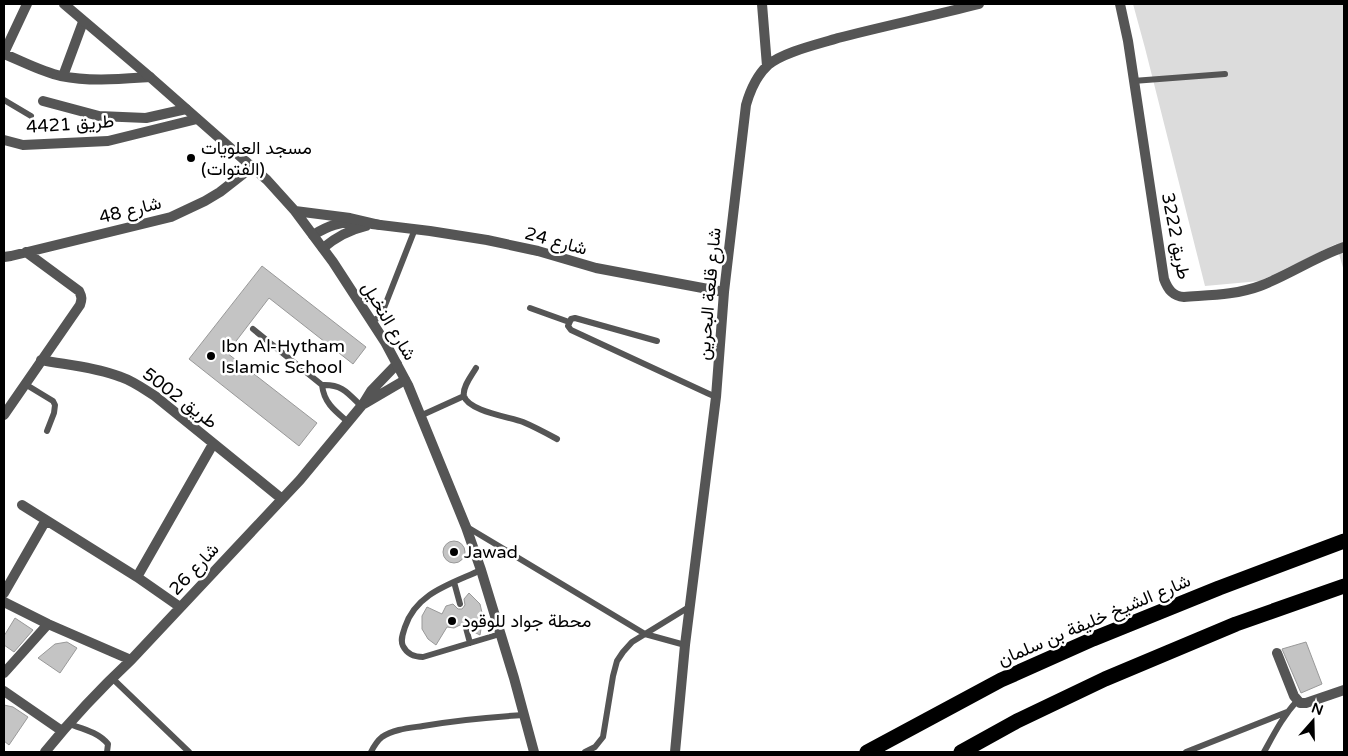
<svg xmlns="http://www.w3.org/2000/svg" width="1348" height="756" font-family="'Varela Round',Vazirmatn,sans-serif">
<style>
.green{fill:#dcdcdc}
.building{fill:#c4c4c4;stroke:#999}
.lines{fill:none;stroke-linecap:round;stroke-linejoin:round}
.service{stroke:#555;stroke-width:6}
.minor{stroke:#555;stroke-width:10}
.tertiary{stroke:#555;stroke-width:10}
.motorway{stroke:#000;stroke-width:15}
.poi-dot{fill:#000;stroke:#fff;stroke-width:2}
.labels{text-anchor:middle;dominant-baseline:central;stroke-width:5;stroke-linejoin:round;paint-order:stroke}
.street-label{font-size:18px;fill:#000;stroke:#fff}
.poi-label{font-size:18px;fill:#000;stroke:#fff;text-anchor:start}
</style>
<rect width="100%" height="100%" fill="#fff"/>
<path class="green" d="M 1133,4 L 1344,4 L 1344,271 L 1336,244 L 1260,281 L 1205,286 L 1145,48 Z"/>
<path class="building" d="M 262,266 L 366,347 L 353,364 L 269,298 L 227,353 L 317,423 L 299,446 L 189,359 Z
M443 552a11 11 0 1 1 22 0a11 11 0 1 1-22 0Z
M 469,593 L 480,604 L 483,617 L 480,635 L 472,631 L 470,625 L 465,623 L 462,626 L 460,625 L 454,628 L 447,627 L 436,645 L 428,639 L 422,629 L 422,616 L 427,607 L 442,614 L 446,606 L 453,604 L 458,609 L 462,609 L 465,605 L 464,599 Z
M 15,618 L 33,630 L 14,652 L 4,645 L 4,636 Z
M 67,642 L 77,648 L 60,673 L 38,658 L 55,644 Z
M 1306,642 L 1322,684 L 1301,693 L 1282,649 Z
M 4,705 L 13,707 L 28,717 L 9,745 L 4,741 Z"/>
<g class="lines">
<path class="service" d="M 1133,81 L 1225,74
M 4,100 L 31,116
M 530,308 L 569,322
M 372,321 L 378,318 L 382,313 L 415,229
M 253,329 L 322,385 C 342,384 348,393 361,406
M 657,341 L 575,318 L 571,319 L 568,326 L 571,330 L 707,393 L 716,397
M 476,368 C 472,375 462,387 464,396 C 468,411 510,417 523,422 C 535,427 546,433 557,439
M 25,384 L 53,401 L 55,405 L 54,413 L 47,431
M 322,385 C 324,403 335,411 348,422
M 420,416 L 464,396
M 467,527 L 645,634 L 685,645
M 481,570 C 451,584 416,593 405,627 C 403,633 400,640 403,646 C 407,654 415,657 423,657 L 500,634
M 454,582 L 460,604
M 466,628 L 470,643
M 112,678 L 189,752
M 69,724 C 83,729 98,732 108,744 L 107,752
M 371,752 C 374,746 377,741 382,737 C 394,729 410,728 423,726 C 457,720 490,717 524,715
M 585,752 L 595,747 L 603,737 L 613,676 L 617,661 L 623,652 L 632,642 L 689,607
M 1186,752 L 1287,712
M 1264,752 C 1274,734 1283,716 1297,701"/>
<path class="minor" d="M 762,4 L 767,66
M 1120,4 L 1128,41 L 1164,279 C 1168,290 1173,296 1184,297 C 1210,295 1236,295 1260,286 C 1289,275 1315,257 1344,247
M 4,53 L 27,4
M 4,54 C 22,61 42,72 61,76 C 90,82 121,79 150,77
M 63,76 L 83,22
M 43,101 L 99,116 L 146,118 L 186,109
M 4,140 L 23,145 L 108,141 L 197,119
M 372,224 L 430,231 L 487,240 L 538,251 L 596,268 L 724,292
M 313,235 C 328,226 340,221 357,223
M 323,248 C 336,237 349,230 366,226
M 4,257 L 11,256 L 171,217 L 205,201 L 220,192 L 252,167
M 41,360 C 67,365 95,367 121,377 C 133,381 144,389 155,396 L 282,499
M 364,404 L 405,380
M 4,415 L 80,305 C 82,299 82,297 79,291 L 26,252
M 22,505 L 137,577 L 180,607
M 137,577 L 213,444
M 4,593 L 46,520
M 4,602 L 48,624 L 131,660
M 1277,653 L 1294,696 L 1300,703 L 1306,703 L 1344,690
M 4,673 L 48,624
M 4,691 L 62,731
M 45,752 C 71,720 100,689 131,660 L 300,480 L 363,404 L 371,391 L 397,364
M 675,752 L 685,645 L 716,397 L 724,292 L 746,105 C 750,91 757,75 768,65 C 783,52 819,44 838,38 C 885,26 932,16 979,4"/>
<path class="tertiary" d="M 64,4 L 150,77 L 267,180 L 295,211 L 333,262 L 385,342 L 408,385 L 466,527 L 481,570 L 514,678 L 534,752
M 295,211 L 350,218 L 380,225"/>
<path class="motorway" d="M 867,752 L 1001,680 L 1093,639 L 1219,588 L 1344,541
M 961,752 L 1017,721 L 1105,679 L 1236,624 L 1344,586"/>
</g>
<g class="poi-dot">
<circle cx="191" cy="158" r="5"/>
<circle cx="211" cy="356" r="5"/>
<circle cx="454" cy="552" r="5"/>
<circle cx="452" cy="621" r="5"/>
</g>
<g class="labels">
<g class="street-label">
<text transform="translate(70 124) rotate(-4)">طريق 4421</text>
<text transform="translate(130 210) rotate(-14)">شارع 48</text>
<text transform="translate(1176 236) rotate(79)">طريق 3222</text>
<text transform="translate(556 241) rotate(15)">شارع 24</text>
<text transform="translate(709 294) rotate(-85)">شارع قلعة البحرين</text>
<text transform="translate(389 321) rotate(59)">شارع النخيل</text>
<text transform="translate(180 398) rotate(37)">طريق 5002</text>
<text transform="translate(194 569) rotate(-47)">شارع 26</text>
<text transform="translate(1094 620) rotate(-23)">شارع الشيخ خليفة بن سلمان</text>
</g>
<g class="poi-label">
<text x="201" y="148">مسجد العلويات<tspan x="201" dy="21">(الفتوات)</tspan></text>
<text x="221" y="346">Ibn Al-Hytham<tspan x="221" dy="21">Islamic School</tspan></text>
<text x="464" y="552">Jawad</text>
<text x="462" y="621">محطة جواد للوقود</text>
</g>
</g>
<rect width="1348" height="756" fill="none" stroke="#000000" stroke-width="10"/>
<g transform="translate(1313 721) rotate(20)" stroke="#ffffff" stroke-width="4" paint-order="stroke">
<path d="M0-4L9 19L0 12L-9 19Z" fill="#000000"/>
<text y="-8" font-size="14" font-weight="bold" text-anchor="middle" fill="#000000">N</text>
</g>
</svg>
